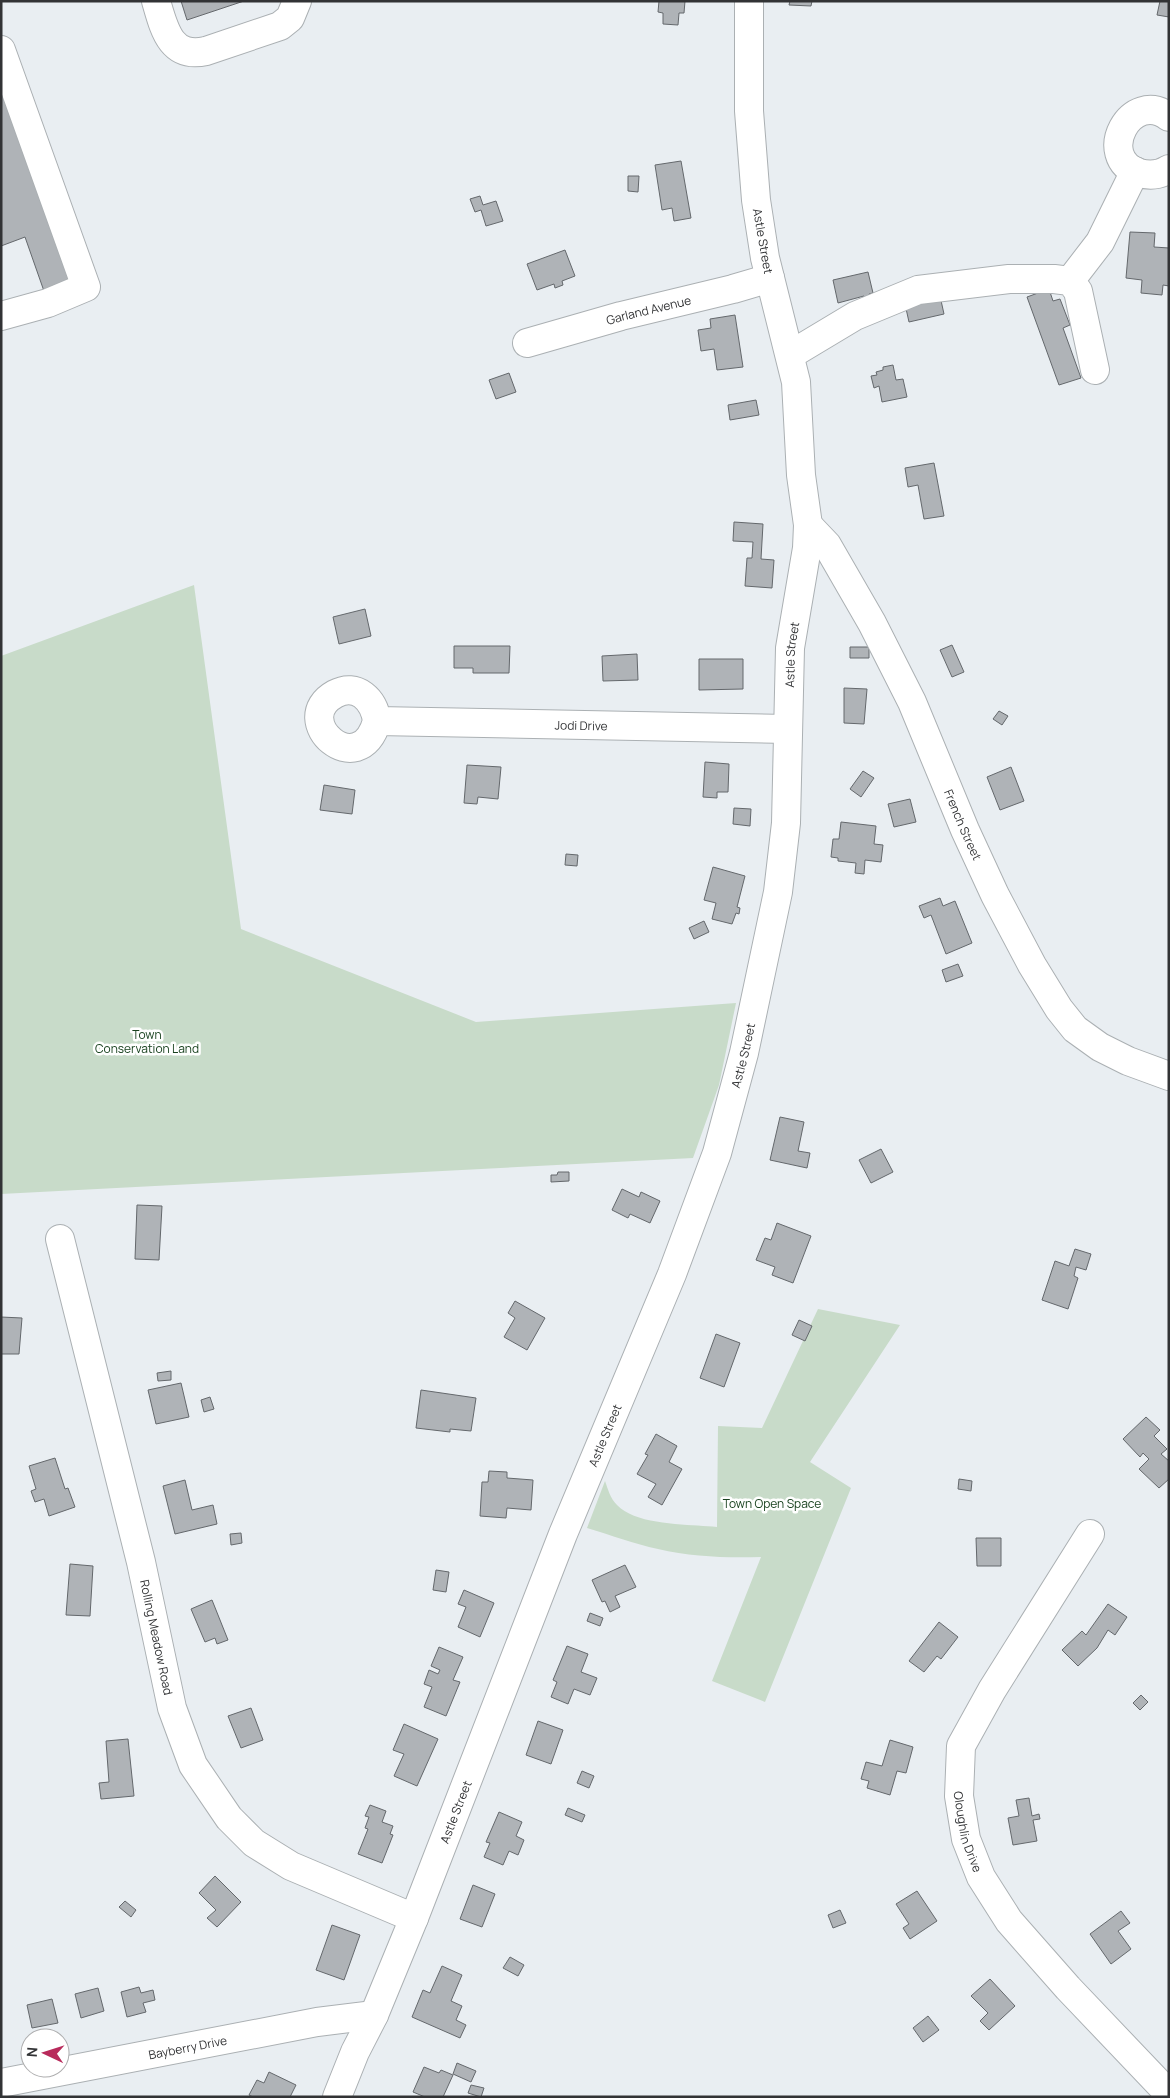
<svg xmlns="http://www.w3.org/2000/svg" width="1170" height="2098" font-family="Manrope,sans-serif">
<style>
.green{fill:#c8dbc9}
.building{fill:#afb3b7;stroke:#64686c}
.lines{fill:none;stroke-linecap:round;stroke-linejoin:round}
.minor-casing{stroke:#abb0b3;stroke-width:30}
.minor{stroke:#fff;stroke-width:28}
.labels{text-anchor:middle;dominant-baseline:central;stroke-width:5;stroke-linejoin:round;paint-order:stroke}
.street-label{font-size:12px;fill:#323335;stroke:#fff}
.park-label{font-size:12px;fill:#19421f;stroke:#fff}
</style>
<rect width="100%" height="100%" fill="#e9eef2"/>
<path class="green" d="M 194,585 L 241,929 L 476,1022 L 736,1003 L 719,1085 L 693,1158 L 1,1194 L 1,656 Z
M 818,1309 L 900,1325 L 810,1462 L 851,1488 L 765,1702 L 712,1681 L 761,1557 C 727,1558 692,1557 658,1549 C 634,1544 611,1535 587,1528 L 605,1481 C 608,1489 610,1498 617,1505 C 637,1526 689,1524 717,1527 L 718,1426 L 762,1428 Z"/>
<path class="building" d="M 181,1 L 244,1 L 187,20 Z
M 659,1 L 685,1 L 684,13 L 679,13 L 678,25 L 663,24 L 663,13 L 658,12 Z
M 790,1 L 812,1 L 811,6 L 789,5 Z
M 1160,1 L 1169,1 L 1169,17 L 1157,15 Z
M 1,79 L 74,283 L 45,294 L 25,237 L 1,246 Z
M 681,161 L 691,218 L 674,221 L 672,208 L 662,210 L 655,165 Z
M 628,176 L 639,176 L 638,192 L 628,191 Z
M 480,196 L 483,205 L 496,201 L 503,221 L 486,226 L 481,210 L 475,212 L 470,199 Z
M 1130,232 L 1155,233 L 1154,247 L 1169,248 L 1169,286 L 1163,285 L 1162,295 L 1141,293 L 1142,280 L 1126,278 Z
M 565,250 L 575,276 L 562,281 L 563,285 L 555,288 L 554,284 L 537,290 L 527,264 Z
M 868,272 L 873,293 L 869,294 L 870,299 L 865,301 L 864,296 L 838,303 L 833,280 Z
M 1049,289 L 1053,301 L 1060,299 L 1070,325 L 1063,328 L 1081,378 L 1059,385 L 1027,297 Z
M 940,296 L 944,314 L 909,322 L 905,304 Z
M 735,315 L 743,367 L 717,370 L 714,349 L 701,351 L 698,330 L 711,328 L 710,319 Z
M 893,365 L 896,380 L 903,379 L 907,397 L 882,402 L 879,386 L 874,388 L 871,376 L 877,375 L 876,372 L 883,370 L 883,367 Z
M 509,373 L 516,392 L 496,399 L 489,380 Z
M 756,400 L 759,415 L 730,420 L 728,405 Z
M 934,463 L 944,516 L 924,519 L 918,485 L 908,487 L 905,468 Z
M 734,522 L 763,524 L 761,559 L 774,560 L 772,588 L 745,586 L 747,558 L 752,558 L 753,542 L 733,541 Z
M 365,609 L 371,636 L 339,644 L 333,617 Z
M 952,645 L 964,672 L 952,677 L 940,650 Z
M 454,646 L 510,646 L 509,673 L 473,673 L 473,668 L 454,668 Z
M 850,647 L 869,647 L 869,658 L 850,658 Z
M 637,654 L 638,680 L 603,681 L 602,656 Z
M 699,659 L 743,659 L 743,689 L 699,690 Z
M 844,688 L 867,689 L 864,724 L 844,723 Z
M 999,711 L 1008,716 L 1002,725 L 993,719 Z
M 705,762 L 729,764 L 728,792 L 717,792 L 717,798 L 703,797 Z
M 467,765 L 501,767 L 498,799 L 478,797 L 477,804 L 464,803 Z
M 1011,767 L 1024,801 L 1000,810 L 987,777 Z
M 863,771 L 874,778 L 861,797 L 850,789 Z
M 324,785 L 355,790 L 352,814 L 320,810 Z
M 910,799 L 916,822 L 894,827 L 888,804 Z
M 734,808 L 751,809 L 750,826 L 733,824 Z
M 841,822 L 876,826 L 874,844 L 883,845 L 881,862 L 865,860 L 864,874 L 855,873 L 856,863 L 838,861 L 838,858 L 831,857 L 833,839 L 839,839 Z
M 566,854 L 578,855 L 577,866 L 565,865 Z
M 713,867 L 745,876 L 737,907 L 740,908 L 739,914 L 736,913 L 732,924 L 712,919 L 716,903 L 704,900 Z
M 940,898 L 943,906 L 955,901 L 972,943 L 946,954 L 931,915 L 924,918 L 919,906 Z
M 704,921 L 709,932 L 694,939 L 689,928 Z
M 958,964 L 963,976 L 946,982 L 942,970 Z
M 780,1117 L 804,1122 L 798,1151 L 810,1153 L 807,1168 L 770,1160 Z
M 881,1149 L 893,1172 L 871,1183 L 859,1160 Z
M 558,1172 L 569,1172 L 569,1181 L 551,1182 L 551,1175 L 557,1175 Z
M 622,1189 L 639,1197 L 641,1192 L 660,1201 L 650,1223 L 630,1214 L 628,1218 L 612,1210 Z
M 137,1205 L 162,1206 L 159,1260 L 135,1259 Z
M 777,1223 L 811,1236 L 793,1283 L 772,1275 L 775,1267 L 756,1260 L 765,1238 L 771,1240 Z
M 1075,1249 L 1091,1254 L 1086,1270 L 1076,1267 L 1074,1276 L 1078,1278 L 1068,1309 L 1042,1300 L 1055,1261 L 1069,1266 Z
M 515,1301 L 545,1318 L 527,1350 L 504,1337 L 515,1318 L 508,1313 Z
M 1,1317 L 22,1318 L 19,1354 L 1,1354 Z
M 799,1320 L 812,1326 L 805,1341 L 792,1335 Z
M 716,1334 L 740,1343 L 724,1387 L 700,1378 Z
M 171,1371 L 171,1380 L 158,1381 L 157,1373 Z
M 181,1383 L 189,1417 L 156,1424 L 148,1390 Z
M 421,1390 L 476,1398 L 471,1431 L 450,1429 L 450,1432 L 416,1428 Z
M 210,1397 L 214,1409 L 204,1412 L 201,1400 Z
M 1146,1417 L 1160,1430 L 1154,1436 L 1167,1449 L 1161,1454 L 1169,1461 L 1169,1479 L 1159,1488 L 1139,1469 L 1149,1459 L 1143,1453 L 1140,1457 L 1123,1439 Z
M 656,1434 L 677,1446 L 669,1462 L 682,1469 L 662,1505 L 648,1497 L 656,1484 L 637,1474 L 648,1455 L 645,1454 Z
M 55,1458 L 65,1489 L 68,1488 L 75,1507 L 49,1516 L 44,1499 L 35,1502 L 31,1491 L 36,1489 L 29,1466 Z
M 489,1471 L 507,1472 L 507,1478 L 533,1480 L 531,1510 L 507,1508 L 506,1518 L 480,1516 L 482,1482 L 488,1482 Z
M 959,1479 L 972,1481 L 971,1491 L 958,1489 Z
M 185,1480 L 192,1510 L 213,1505 L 217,1524 L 175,1534 L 163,1486 Z
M 241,1533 L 242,1543 L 231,1545 L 230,1534 Z
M 976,1538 L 1001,1538 L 1001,1566 L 977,1566 Z
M 70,1564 L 93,1566 L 90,1616 L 66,1615 Z
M 625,1565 L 636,1587 L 615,1596 L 620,1607 L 610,1612 L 605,1601 L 602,1602 L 592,1580 Z
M 436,1570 L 449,1572 L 446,1592 L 433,1590 Z
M 464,1590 L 494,1603 L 480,1637 L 458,1627 L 466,1607 L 458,1604 Z
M 212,1600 L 228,1640 L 217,1644 L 215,1638 L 205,1642 L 191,1609 Z
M 1108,1604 L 1127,1617 L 1115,1635 L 1108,1630 L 1097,1648 L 1078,1666 L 1062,1650 L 1082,1631 L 1086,1635 Z
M 590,1613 L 603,1618 L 600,1626 L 587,1621 Z
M 939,1622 L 958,1637 L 941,1659 L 937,1656 L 924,1672 L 909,1661 Z
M 567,1646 L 588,1654 L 581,1672 L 597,1678 L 590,1695 L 574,1689 L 568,1704 L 551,1697 L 557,1682 L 553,1680 Z
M 439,1647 L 463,1657 L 453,1680 L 460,1682 L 446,1716 L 424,1707 L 432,1687 L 424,1684 L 429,1670 L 438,1674 L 440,1670 L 431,1666 Z
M 1141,1695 L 1148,1702 L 1140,1710 L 1133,1703 Z
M 251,1708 L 263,1740 L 241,1748 L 228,1716 Z
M 538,1721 L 563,1730 L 551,1764 L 526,1755 Z
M 404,1724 L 438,1739 L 417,1786 L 394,1776 L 404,1754 L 393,1750 Z
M 128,1739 L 134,1796 L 101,1799 L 99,1783 L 109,1782 L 106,1741 Z
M 890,1740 L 913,1747 L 906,1773 L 897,1771 L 890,1795 L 867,1788 L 869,1781 L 861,1779 L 866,1762 L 882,1766 Z
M 582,1771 L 594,1776 L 589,1788 L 577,1783 Z
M 1029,1798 L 1032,1816 L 1039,1814 L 1040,1819 L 1033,1820 L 1037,1841 L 1013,1845 L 1008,1818 L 1019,1816 L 1016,1800 Z
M 370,1805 L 386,1811 L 382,1822 L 393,1826 L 390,1834 L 393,1835 L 382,1863 L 358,1854 L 368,1829 L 365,1828 L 369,1817 L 365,1816 Z
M 568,1808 L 585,1815 L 582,1822 L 565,1815 Z
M 499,1812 L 522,1822 L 516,1836 L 524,1840 L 518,1855 L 509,1851 L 503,1865 L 484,1857 L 490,1843 L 486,1842 Z
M 215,1876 L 241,1902 L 217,1927 L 207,1918 L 216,1910 L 199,1893 Z
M 473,1885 L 495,1894 L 482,1927 L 460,1919 Z
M 917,1891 L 937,1921 L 910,1939 L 903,1928 L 909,1924 L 896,1904 Z
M 125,1901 L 136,1910 L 131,1917 L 119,1907 Z
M 840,1910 L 846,1923 L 833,1928 L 828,1915 Z
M 1121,1911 L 1130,1923 L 1118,1931 L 1131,1949 L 1111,1964 L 1090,1934 Z
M 332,1925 L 360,1935 L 344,1980 L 316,1970 Z
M 510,1957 L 524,1965 L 518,1976 L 503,1968 Z
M 442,1966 L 462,1975 L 451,2001 L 462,2006 L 456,2020 L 466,2025 L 460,2038 L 412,2017 L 423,1990 L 430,1993 Z
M 990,1979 L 1015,2006 L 989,2030 L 980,2021 L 988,2013 L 971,1996 Z
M 139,1987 L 141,1993 L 153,1990 L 155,2000 L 143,2003 L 146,2012 L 127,2017 L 121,1992 Z
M 98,1988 L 104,2011 L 81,2018 L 75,1994 Z
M 52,1999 L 58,2023 L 32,2028 L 27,2005 Z
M 928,2016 L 939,2030 L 923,2042 L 913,2028 Z
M 457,2063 L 476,2071 L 471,2082 L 453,2074 Z
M 424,2067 L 439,2073 L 441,2070 L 453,2075 L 443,2097 L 425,2097 L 413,2092 Z
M 269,2072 L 296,2085 L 290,2097 L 253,2097 L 249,2095 L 257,2080 L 264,2083 Z
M 471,2085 L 484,2088 L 481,2097 L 468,2093 Z"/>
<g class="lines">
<defs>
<g id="minor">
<path d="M 156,1 C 164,28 170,59 206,51 L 280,26 L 290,18 L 297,1"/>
<path d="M 1,50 L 86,287 L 48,303 L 1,316"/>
<path d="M 1169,117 C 1131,88 1094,157 1139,173 C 1150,176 1160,175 1169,169"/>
<path d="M 1070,281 L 1100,242 L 1135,171"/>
<path id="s1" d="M 527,343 L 621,316 L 733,289 L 770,278"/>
<path d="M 790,355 L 855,316 L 918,290 L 1009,279 L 1054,279 L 1070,281 L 1078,291 L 1095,370"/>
<path id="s2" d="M 808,525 L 827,545 L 872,623 L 912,702 L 965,830 L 995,895 L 1032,965 L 1059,1009 L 1075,1029 L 1100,1047 L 1128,1061 L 1169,1076"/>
<path id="s3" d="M 377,721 C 359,784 288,720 335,694 C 357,682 374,700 377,721 L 788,729"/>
<path id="s4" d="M 60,1239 L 141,1562 L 172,1708 L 193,1765 L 229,1818 L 254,1843 L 291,1866 L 414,1918"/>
<path id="s5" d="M 1090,1534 L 992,1690 L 961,1746 L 959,1796 L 966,1839 L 981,1877 L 1009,1921 L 1068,1988 L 1169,2094"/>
<path id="s6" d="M 1,2083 L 317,2022 L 374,2015"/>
<path id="s7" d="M 337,2097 L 355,2052 L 374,2015 L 414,1918 L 563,1534 L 672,1274 L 717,1153 L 744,1053 L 778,892 L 786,823 L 790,648 L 807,548 L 808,525 L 801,475 L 796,382 L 765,258 L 756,200 L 749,111 L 749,1"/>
</g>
</defs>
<use href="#minor" class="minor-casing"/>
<use href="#minor" class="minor"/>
</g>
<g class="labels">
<g class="street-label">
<text transform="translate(763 241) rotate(80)">Astle Street</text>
<text stroke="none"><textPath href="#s1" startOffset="126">Garland Avenue</textPath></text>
<text stroke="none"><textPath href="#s7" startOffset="1524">Astle Street</textPath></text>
<text stroke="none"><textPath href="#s3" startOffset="382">Jodi Drive</textPath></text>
<text stroke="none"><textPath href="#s2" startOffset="339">French Street</textPath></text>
<text stroke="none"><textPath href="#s7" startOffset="1119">Astle Street</textPath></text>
<text stroke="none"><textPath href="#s7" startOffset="714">Astle Street</textPath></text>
<text stroke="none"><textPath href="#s4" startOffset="410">Rolling Meadow Road</textPath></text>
<text stroke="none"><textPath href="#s7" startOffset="309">Astle Street</textPath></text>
<text stroke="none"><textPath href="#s5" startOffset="335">Oloughlin Drive</textPath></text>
<text stroke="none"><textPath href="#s6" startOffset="190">Bayberry Drive</textPath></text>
</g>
<g class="park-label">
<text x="147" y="1034">Town<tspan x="147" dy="14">Conservation Land</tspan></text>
<text x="772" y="1503">Town Open Space</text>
</g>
</g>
<rect width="1170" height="2098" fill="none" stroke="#323335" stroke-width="5"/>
<g transform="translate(45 2053) rotate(274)"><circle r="24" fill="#ffffff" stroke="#adadae"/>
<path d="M0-4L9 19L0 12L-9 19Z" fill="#b82a5b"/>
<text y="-8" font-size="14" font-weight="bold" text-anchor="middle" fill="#323335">N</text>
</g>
</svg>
